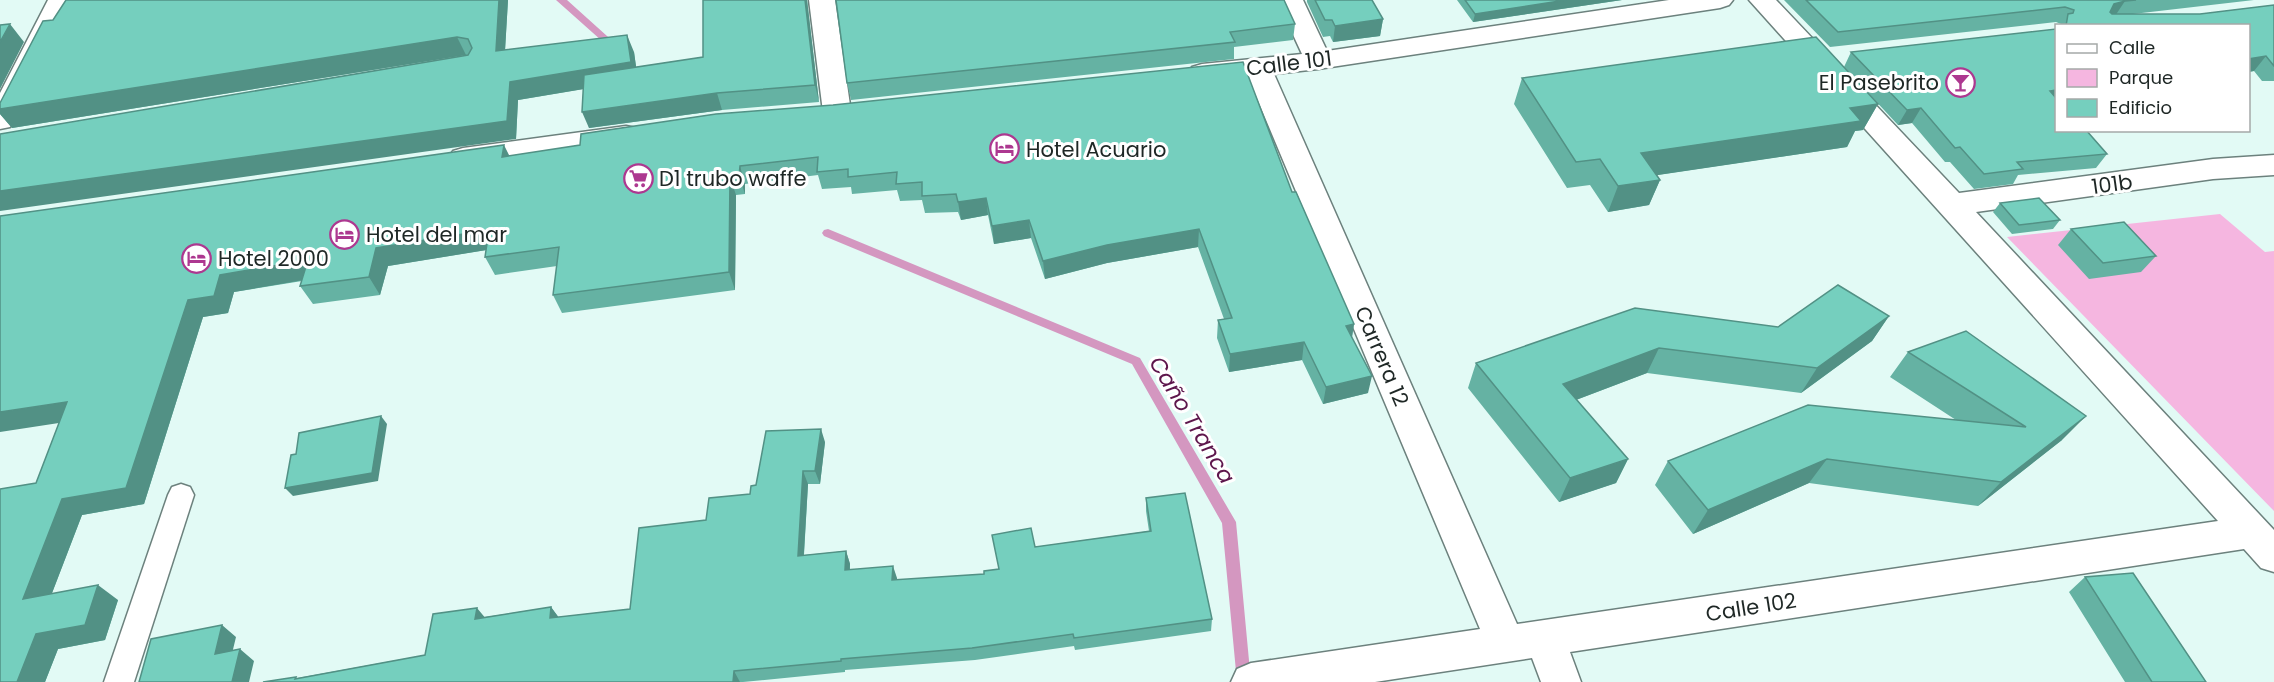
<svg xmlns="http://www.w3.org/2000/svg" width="2274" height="682" font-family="Poppins,sans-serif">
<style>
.green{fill:#f5b6e0}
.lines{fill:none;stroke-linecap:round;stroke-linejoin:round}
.stream{fill:#d497c0;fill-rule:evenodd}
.lane-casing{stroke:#6c817d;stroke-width:3}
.street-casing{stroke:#6c817d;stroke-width:3}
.lane{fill:#fff;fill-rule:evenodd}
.street{fill:#fff;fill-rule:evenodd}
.wall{fill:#65b2a3}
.shaded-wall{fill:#529185}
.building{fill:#75cfbe;stroke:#529185;stroke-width:1.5}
.labels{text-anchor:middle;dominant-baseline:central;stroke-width:6;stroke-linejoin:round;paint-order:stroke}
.street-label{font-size:21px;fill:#1e2725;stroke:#fff}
.poi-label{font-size:21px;fill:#1e2725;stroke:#fff;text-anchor:start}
.water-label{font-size:22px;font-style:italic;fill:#5d164c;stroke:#fff}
</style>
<rect width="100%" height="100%" fill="#e2faf5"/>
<path class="green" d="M 2220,214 L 2265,252 L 2274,251 L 2274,511 L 2007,237 Z"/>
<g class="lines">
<path class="stream" d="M 556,0 L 567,0 L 617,45 L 617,49 L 611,49 Z
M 828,229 L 1140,358 L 1236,522 L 1251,682 L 1237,682 L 1222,523 L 1132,364 L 824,236 L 822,233 L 824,230 Z"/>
<defs>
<path id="lane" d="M 181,484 L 190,487 L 194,495 L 134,682 L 104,682 L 168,495 L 172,487 Z"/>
<path id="street" d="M 48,0 L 74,0 L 14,120 L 10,127 L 0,129 L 0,93 Z
M 809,0 L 835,0 L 851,112 L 847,118 L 837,121 L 827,118 L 823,112 Z
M 1277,0 L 1303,0 L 1327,51 L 1669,0 L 1733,0 L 1729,5 L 1720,8 L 1318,69 L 1274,74 L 1517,624 L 2218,521 L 1749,0 L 1776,0 L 1959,193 L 2213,159 L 2274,155 L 2274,175 L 2213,179 L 1976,212 L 2274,530 L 2274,572 L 2261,568 L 2244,549 L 1570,652 L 1581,682 L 1541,682 L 1532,658 L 1375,682 L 1231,682 L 1237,669 L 1251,663 L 1480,629 L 1248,77 L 1202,82 L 1192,79 L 1188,73 L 1192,67 L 1202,64 L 1302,54 Z
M 626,126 L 636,128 L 640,135 L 636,142 L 463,168 L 453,165 L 448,158 L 453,151 L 463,148 Z"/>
</defs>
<use href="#lane" class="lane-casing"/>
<use href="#street" class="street-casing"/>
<use href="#lane" class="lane"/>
<use href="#street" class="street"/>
</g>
<path class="wall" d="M 66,0 L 508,0 L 505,50 L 634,52 L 636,67 L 703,57 L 703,0 L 807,0 L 819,102 L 722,110 L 589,128 L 583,89 L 518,100 L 516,139 L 468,55 L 466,55 L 12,128 L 0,114 L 0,109 L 53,20 Z
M 836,0 L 1295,24 L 1293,40 L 1234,47 L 1234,59 L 851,100 L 847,83 Z
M 1307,0 L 1372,0 L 1383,19 L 1380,36 L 1333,42 L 1330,36 L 1323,37 L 1307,2 Z
M 1457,0 L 1622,0 L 1473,22 Z
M 1784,0 L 2254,0 L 2133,14 L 2200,14 L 2274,5 L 2274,81 L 2262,81 L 2254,71 L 2248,72 L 2248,26 L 2060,26 L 2061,24 L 2056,22 L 1830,47 Z
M 1851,52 L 2056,130 L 2107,154 L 2096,168 L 2018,175 L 2013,184 L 1974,189 L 1950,162 L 1945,162 L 1912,123 L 1898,125 L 1844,67 Z
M 1522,78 L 1878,104 L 1863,130 L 1855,131 L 1847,147 L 1657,175 L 1660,180 L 1649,205 L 1608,212 L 1590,185 L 1567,188 L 1514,104 Z
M 581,134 L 1292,192 L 1354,324 L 1352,338 L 1368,393 L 1323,404 L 1302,360 L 1229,372 L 1217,338 L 1218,320 L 1224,319 L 1198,247 L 1107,263 L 1045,279 L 1031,238 L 994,244 L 988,215 L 961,220 L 958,212 L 925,213 L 922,200 L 900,201 L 897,190 L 852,194 L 851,187 L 822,189 L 818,175 L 745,184 L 745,194 L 736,195 L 735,290 L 562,313 L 553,295 L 557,266 L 495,275 L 485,257 L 486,250 L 388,266 L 380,295 L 313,304 L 300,286 L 302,281 L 234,292 L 228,313 L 203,317 L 144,504 L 82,515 L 52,593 L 118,600 L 105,640 L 58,649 L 45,682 L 0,682 L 36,483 L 59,423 L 0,216 L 510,156 L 580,145 Z
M 2000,203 L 2060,220 L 2053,229 L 2012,234 L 1993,212 Z
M 2071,229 L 2156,256 L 2141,272 L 2089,279 L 2058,245 Z
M 1889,316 L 1872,341 L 1801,393 L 1647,373 L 1576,400 L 1628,459 L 1616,483 L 1559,502 L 1468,388 L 1476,363 L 1778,327 Z
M 1908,352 L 2062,440 L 1978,506 L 1809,483 L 1693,534 L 1655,485 L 1668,461 L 1956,420 L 1890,377 Z
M 825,442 L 820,484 L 808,484 L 804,555 L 846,551 L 850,564 L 850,569 L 897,578 L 897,580 L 984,574 L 998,569 L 1035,547 L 1149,531 L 1146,511 L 1146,498 L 1212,619 L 1211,631 L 1075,650 L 1074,646 L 975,660 L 845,670 L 845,672 L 743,682 L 263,682 L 296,677 L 297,678 L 425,655 L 485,617 L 551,607 L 558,617 L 630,609 L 706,520 L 750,494 L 756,485 Z
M 2085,577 L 2206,682 L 2125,682 L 2069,592 Z"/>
<path class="shaded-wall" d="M 499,0 L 508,0 L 504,68 L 496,51 Z
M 805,0 L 807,0 L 819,102 L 815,85 Z
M 1566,0 L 1622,0 L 1473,22 L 1475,14 Z
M 2125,1 L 2115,16 L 2104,19 L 2114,4 Z
M 1383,19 L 1380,36 L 1333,42 L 1335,26 Z
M 10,24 L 24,42 L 0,89 L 0,42 Z
M 627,35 L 634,52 L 638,80 L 518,100 L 516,139 L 0,211 L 0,191 L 510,82 Z
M 457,37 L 466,55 L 12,128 L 0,114 L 0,109 Z
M 2266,56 L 2254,71 L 2248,72 L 2248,59 Z
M 2056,90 L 2056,103 L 2050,91 Z
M 717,93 L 722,110 L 589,128 L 582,112 Z
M 1878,104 L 1863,130 L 1855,131 L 1847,147 L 1631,179 L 1641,153 L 1850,108 Z
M 1921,108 L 1912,123 L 1898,125 L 1907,110 Z
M 504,145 L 513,163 L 502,157 Z
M 740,166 L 745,184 L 745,194 L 739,176 Z
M 730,177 L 736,195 L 735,290 L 729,272 Z
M 1660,180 L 1649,205 L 1608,212 L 1618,186 Z
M 986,198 L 988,215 L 961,220 L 958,202 Z
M 1029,220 L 1031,238 L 994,244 L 992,226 Z
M 1199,229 L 1198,247 L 1107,263 L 1045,279 L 1043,261 L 1107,245 Z
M 489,230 L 499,248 L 388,266 L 380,295 L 369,277 L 376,248 Z
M 308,260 L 321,277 L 234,292 L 228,313 L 203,317 L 144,504 L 82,515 L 44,614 L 23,599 L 62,499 L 188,300 L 220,275 Z
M 1889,316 L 1872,341 L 1801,393 L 1817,368 Z
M 1354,324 L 1351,342 L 1346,326 Z
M 1304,342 L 1302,360 L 1229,372 L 1230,354 Z
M 1659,348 L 1647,373 L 1552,409 L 1563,384 Z
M 1372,376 L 1368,393 L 1323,404 L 1326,387 Z
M 67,402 L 85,419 L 0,432 L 0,412 Z
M 381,416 L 387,424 L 378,481 L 293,496 L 285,488 Z
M 2086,416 L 2062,440 L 1978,506 L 2001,482 Z
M 821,429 L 825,442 L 820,484 L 815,471 Z
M 1628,459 L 1616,483 L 1559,502 L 1570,478 Z
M 1827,459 L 1809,483 L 1693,534 L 1708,510 Z
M 803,471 L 808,484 L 803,568 L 798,556 Z
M 846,551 L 850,564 L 849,582 L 845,570 Z
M 893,566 L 897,578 L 896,592 L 892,580 Z
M 98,585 L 118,600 L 105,640 L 58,649 L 45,682 L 17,682 L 36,634 Z
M 551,607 L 560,619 L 550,618 Z
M 477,608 L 487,620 L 475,619 Z
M 222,625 L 236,637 L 229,666 L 215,654 Z
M 240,649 L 254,661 L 249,682 L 232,682 Z
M 734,671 L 740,682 L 733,682 Z"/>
<path class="building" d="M 66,0 L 499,0 L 496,51 L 627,35 L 631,62 L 510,82 L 507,121 L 0,191 L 0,134 L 468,55 L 472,48 L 468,39 L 457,37 L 0,109 L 0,103 L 43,21 L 53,20 Z
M 703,0 L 805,0 L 815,85 L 717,93 L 582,112 L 584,75 L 703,57 Z
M 836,0 L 1284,0 L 1295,24 L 1230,32 L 1235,42 L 847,83 Z
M 1315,0 L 1372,0 L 1383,19 L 1335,26 L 1332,20 L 1325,20 Z
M 1465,0 L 1566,0 L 1475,14 Z
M 1806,0 L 2136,0 L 2125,1 L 2114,4 L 2110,12 L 2112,14 L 2200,14 L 2274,5 L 2274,66 L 2266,56 L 2248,59 L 2248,26 L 2066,26 L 2068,14 L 2073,13 L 2074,10 L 2065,7 L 1838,32 Z
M 10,24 L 0,42 L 0,25 Z
M 2056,29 L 2056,90 L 2050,91 L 2056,98 L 2056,130 L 2086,130 L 2107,154 L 2017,162 L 2023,169 L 1984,174 L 1960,147 L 1955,148 L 1921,108 L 1907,110 L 1851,52 Z
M 1816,37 L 1878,104 L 1850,108 L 1861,121 L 1641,153 L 1660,180 L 1618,186 L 1600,159 L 1576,162 L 1522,78 Z
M 1243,62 L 1292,192 L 1296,192 L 1354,324 L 1346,326 L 1372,376 L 1326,387 L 1304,342 L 1230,354 L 1218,320 L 1232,318 L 1199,229 L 1107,245 L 1043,261 L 1029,220 L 992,226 L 986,198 L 958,202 L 956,194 L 922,196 L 922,182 L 896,184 L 897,172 L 848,177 L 848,169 L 817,172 L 818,157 L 740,166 L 739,176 L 730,177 L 729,272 L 553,295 L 559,247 L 485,257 L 489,230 L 376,248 L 369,277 L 300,286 L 308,260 L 220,275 L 214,296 L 188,300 L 126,488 L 62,499 L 23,599 L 98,585 L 85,625 L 36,634 L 17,682 L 0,682 L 0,489 L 36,483 L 67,402 L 0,412 L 0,216 L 504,145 L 502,157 L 580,145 L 581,134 L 716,114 L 833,105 Z
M 2039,198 L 2060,220 L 2019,225 L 2000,203 Z
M 2124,222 L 2156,256 L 2103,263 L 2071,229 Z
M 1838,285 L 1889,316 L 1817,368 L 1659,348 L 1563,384 L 1628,459 L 1570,478 L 1476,363 L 1635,308 L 1778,327 Z
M 1966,331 L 2086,416 L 2001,482 L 1827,459 L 1708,510 L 1668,461 L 1808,405 L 2026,427 L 1908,352 Z
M 381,416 L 372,473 L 285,488 L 291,455 L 296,454 L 299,433 Z
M 821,429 L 815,471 L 803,471 L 798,556 L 846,551 L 845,570 L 893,566 L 892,580 L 984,574 L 984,571 L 999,569 L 992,535 L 1031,528 L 1035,547 L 1151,531 L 1146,498 L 1185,493 L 1212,619 L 1074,638 L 1073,634 L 972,648 L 841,659 L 841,661 L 734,671 L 733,682 L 263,682 L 296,677 L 295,679 L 425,655 L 433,614 L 477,608 L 475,619 L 551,607 L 550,618 L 630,609 L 639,528 L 706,520 L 709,498 L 750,494 L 751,486 L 756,485 L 766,431 Z
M 2133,573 L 2206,682 L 2152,682 L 2085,577 Z
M 222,625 L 215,654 L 240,649 L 232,682 L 139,682 L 151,639 Z"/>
<defs>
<symbol id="bar-ring" viewBox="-11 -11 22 22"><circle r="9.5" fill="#fff" stroke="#ad3890" stroke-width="1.5"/><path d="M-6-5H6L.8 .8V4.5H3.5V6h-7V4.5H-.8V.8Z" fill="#ad3890"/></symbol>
<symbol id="hotel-ring" viewBox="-11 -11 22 22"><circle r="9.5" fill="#fff" stroke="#ad3890" stroke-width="1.5"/><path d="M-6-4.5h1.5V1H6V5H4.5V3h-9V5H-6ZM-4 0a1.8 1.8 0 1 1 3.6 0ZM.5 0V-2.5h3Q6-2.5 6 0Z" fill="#ad3890"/></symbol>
<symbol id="supermarket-ring" viewBox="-11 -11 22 22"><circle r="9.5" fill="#fff" stroke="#ad3890" stroke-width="1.5"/><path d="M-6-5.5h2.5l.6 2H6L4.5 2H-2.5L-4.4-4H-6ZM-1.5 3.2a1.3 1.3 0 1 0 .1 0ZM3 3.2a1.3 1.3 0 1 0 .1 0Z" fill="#ad3890"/></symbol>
</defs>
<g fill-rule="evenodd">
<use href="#bar-ring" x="1944" y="66" width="33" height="33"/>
<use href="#hotel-ring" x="988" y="132" width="33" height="33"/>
<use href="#supermarket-ring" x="622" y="162" width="33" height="33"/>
<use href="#hotel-ring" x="328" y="218" width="33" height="33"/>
<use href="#hotel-ring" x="180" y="242" width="33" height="33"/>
</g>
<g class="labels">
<g class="street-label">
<text transform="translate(1289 63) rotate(-7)">Calle 101</text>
<text transform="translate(2112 184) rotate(-8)">101b</text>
<text transform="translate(1382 356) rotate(67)">Carrera 12</text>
<text transform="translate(1751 607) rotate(-9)">Calle 102</text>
</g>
<g class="poi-label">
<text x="1939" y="82" text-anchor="end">El Pasebrito</text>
<text x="1026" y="149">Hotel Acuario</text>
<text x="659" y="178">D1 trubo waffe</text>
<text x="366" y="234">Hotel del mar</text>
<text x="218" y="258">Hotel 2000</text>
</g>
<g class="water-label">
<text transform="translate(1192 420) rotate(59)">Caño Tranca</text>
</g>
</g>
<rect x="2055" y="24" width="195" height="108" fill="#ffffff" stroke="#a5a9a8" stroke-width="1.5"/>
<rect x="2067" y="44" width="30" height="9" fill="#ffffff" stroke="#a5a9a8" stroke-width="1.5"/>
<text x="2109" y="54" font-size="18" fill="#1e2725">Calle</text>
<rect x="2067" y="69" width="30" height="18" fill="#f5b6e0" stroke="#a5a9a8" stroke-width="1.5"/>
<text x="2109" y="84" font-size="18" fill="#1e2725">Parque</text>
<rect x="2067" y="99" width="30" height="18" fill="#75cfbe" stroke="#a5a9a8" stroke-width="1.5"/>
<text x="2109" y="114" font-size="18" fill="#1e2725">Edificio</text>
</svg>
